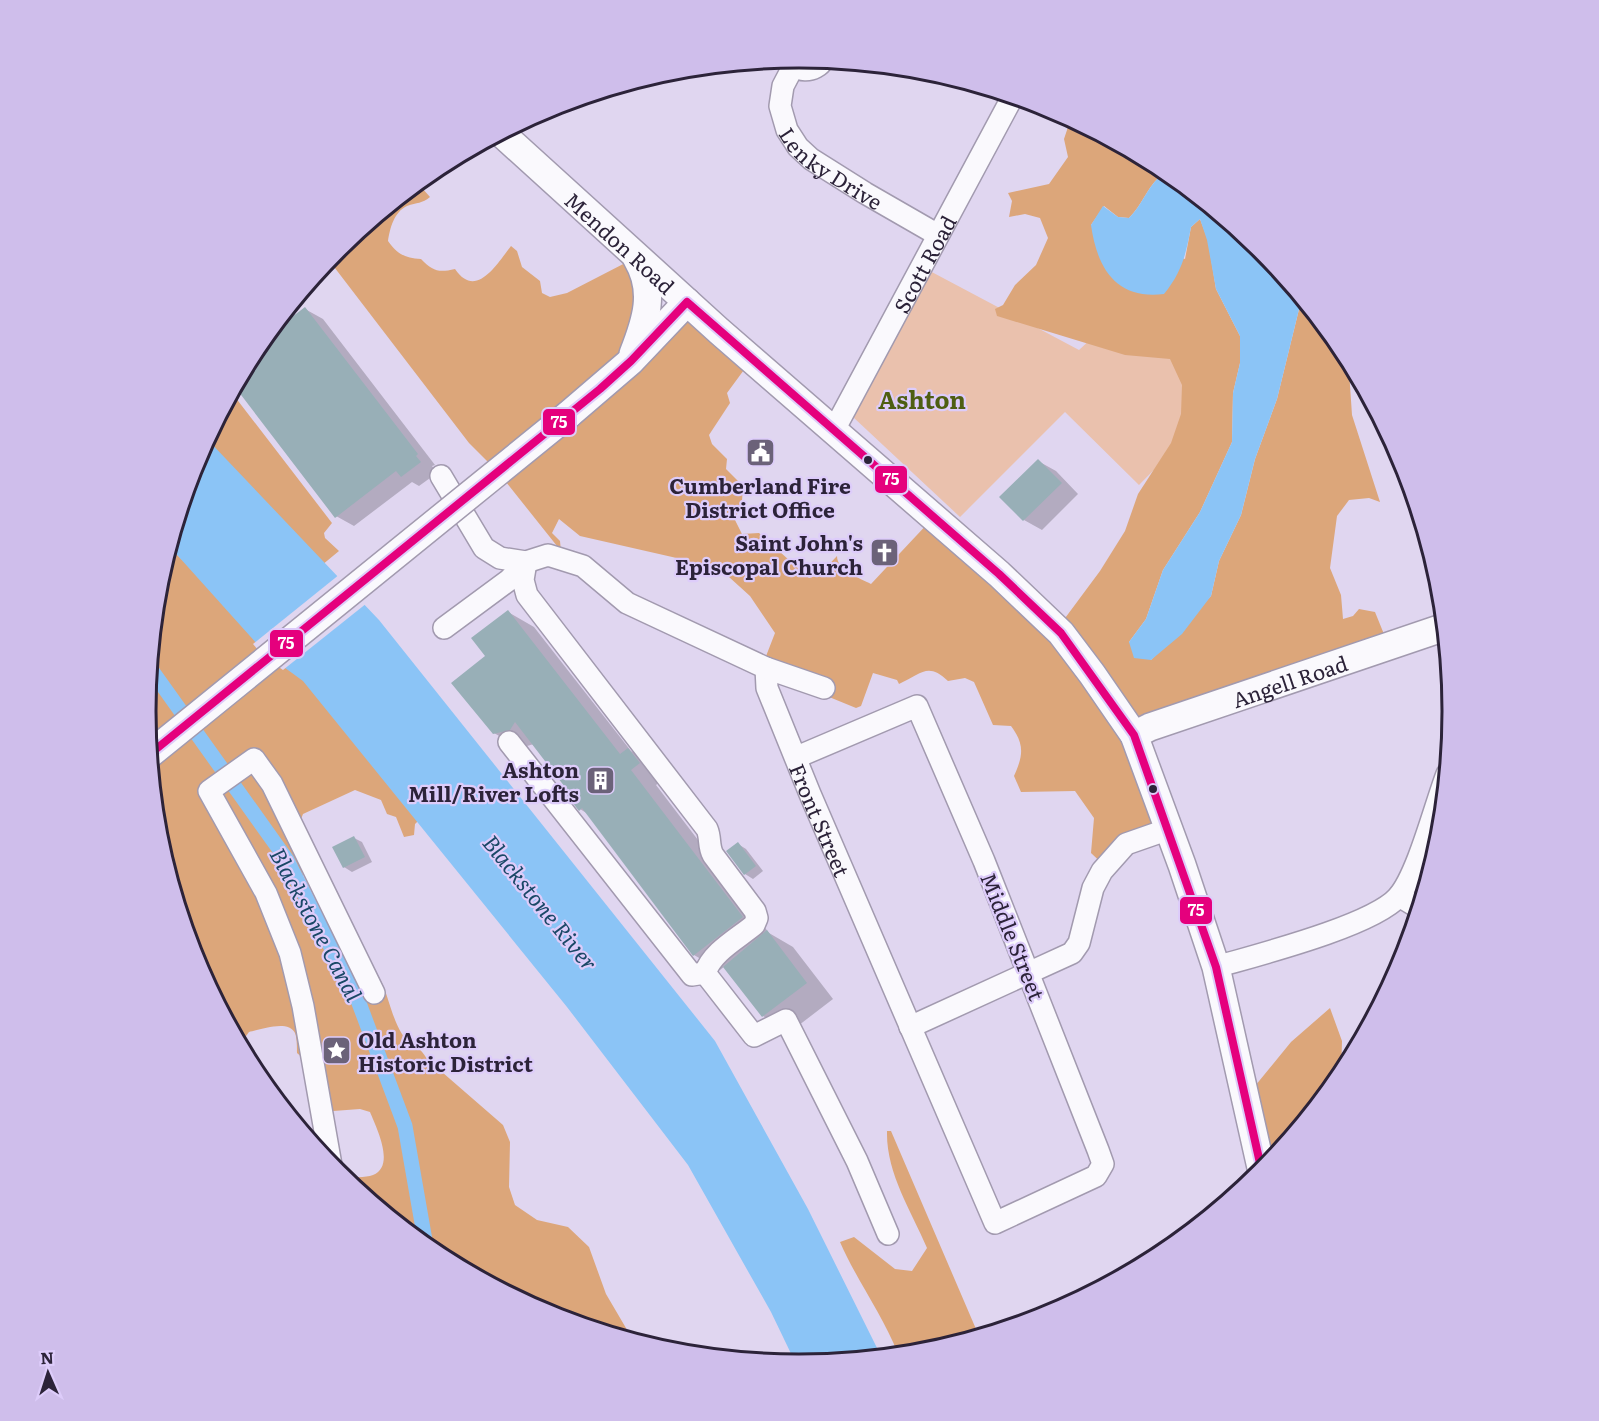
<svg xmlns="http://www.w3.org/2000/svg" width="1599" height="1421" font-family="Literata,serif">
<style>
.green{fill:#eac1ad}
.forest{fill:#dca67a}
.water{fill:#8bc4f6}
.pier{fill:#e0d6f0}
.shadow{fill:#0003}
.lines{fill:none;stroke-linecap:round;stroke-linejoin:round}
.canal{stroke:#8bc4f6;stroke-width:15}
.building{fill:#98afb7}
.minor-casing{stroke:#a29aaf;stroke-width:24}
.major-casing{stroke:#a29aaf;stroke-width:30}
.minor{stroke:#faf9fd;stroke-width:21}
.major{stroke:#faf9fd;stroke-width:27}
.major-bridge-casing{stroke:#a29aaf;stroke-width:30;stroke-linecap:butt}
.major-bridge{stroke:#faf9fd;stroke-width:27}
.bus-1-casing{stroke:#ddccfa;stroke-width:12}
.bus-1{stroke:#e5007d;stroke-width:8}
.bus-dot{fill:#2c2339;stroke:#ddccfa;stroke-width:2}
.labels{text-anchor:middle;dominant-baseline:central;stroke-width:4.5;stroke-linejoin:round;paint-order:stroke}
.street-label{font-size:21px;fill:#2c2339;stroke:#ddccfa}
.poi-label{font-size:21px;font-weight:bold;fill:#2c2339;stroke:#ddccfa;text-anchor:end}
.water-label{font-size:22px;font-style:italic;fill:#1a4867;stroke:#ddccfa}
.quarter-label{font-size:24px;font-weight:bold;fill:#4e5e12;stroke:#ddccfa}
.rim{fill:none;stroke:#2c2339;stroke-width:3}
.line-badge{stroke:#ddccfa;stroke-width:2}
.badge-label{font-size:16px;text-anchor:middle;font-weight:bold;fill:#fff}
</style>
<rect width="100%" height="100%" fill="#e0d6f0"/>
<path class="green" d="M 928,270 L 1079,350 L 1120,312 L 1219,404 L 1139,485 L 1065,412 L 960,517 L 853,417 Z"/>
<path class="forest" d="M 908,68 L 933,71 L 927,82 Z
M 1071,118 L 1163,167 L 1176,179 L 1159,177 C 1146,190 1142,205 1129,218 L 1118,217 L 1104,206 L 1091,225 L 1185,259 L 1191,227 L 1200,219 L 1208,240 L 1216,289 L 1240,336 L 1240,363 L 1233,393 L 1232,442 L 1200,512 L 1163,570 L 1146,619 L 1129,642 L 1151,660 L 1211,596 L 1219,561 L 1241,515 L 1255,459 L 1277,399 L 1302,297 L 1348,356 L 1352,415 L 1380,502 L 1369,498 L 1349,500 L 1337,516 L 1330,568 L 1341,595 L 1343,619 L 1353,616 L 1359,609 L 1375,612 L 1390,649 L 1135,731 L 1170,839 L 1129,852 L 1108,869 L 1091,853 L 1094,818 L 1075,791 L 1021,792 L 1014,776 C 1023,756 1025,745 1011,726 L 993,725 L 974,682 L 965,678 L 948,681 C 928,662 922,673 899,684 L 897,680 L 873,673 L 861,706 L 856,708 L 761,669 L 775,633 L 750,596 L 729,577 L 681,559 L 580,536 L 559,519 L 552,533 L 560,541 L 561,551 L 498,472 L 469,443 L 328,259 L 338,248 L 414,185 L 422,188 L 430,197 C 422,204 417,202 407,206 C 394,212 390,228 388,241 C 397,254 405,258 421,259 C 433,271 438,273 455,269 C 476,300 497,264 511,246 L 517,251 L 522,267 L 540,281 L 542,293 L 550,297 L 567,293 L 631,260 L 646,322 L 696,312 L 749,363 L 727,393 L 730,403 L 709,435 L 712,444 L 727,459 L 726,469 L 743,486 L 742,501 L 735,520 L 742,534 L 759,533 L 809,578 L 819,575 L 837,556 C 837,571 860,578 871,584 L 931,520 L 1054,633 L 1100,571 L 1125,531 L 1138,494 L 1171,443 L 1181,414 L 1182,385 L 1170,359 L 1125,355 L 997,316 L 995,309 L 1003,305 L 1015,285 L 1036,265 L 1048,238 L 1040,218 L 1025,214 L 1009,217 L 1012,201 L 1008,193 L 1049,184 L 1068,157 L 1064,139 Z
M 232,393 L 332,523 L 324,533 L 325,538 L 339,551 L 322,565 L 205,444 Z
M 170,545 L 176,554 L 275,644 L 422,817 L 415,824 L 414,835 L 404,837 L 396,817 L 387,814 L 381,800 L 355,790 L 303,814 L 292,842 L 303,875 L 301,905 L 314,917 L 325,935 C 337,938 339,944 347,951 C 352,957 361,958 367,962 C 388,980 388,1012 402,1034 C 410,1047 419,1044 427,1059 L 503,1125 L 510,1142 L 509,1187 L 515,1205 L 537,1220 L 568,1227 L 589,1247 L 606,1294 L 633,1340 L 549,1314 L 436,1254 L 344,1178 C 353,1177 365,1178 373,1175 C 396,1166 376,1127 370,1112 L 360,1109 L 320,1112 L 311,1065 L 297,1053 C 297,1047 297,1038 295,1033 C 288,1019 260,1030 249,1032 L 240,1044 C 225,1016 206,988 195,959 C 146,832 130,677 170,545 Z
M 1330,1008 L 1342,1041 L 1341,1075 L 1261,1173 L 1246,1097 L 1291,1042 Z
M 887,1131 L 891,1131 L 979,1336 L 927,1352 L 898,1354 C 883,1315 857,1281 840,1242 L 854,1237 L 895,1269 L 912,1271 L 927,1248 C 911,1210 886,1173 887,1131 Z"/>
<path class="water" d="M 1159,177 L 1176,179 L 1262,249 L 1302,297 L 1277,399 L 1255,459 L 1241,515 L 1219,561 L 1211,596 L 1182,634 L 1151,660 L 1134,658 L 1129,642 L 1146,619 L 1163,570 L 1200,512 L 1232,442 L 1233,393 L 1240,363 L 1240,336 L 1216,289 L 1207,240 L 1200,219 L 1191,227 C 1186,254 1182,272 1164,294 C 1116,300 1097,268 1091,225 L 1103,206 L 1118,217 L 1129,218 C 1142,205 1146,190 1159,177 Z
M 207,439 L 379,620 L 715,1041 L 808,1209 L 881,1356 L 796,1364 L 771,1312 L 688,1165 L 567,1007 L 303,681 L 266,654 L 170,547 L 196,460 Z"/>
<path class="pier" d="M 340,574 L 367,603 L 283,670 L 264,657 L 253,644 Z"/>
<path class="shadow" d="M 305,309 L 323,319 L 435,465 L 432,466 L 437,473 L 419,486 L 412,482 L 354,526 L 336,516 L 236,386 L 258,345 Z
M 1038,461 L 1056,471 L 1078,494 L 1042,530 L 1024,520 Z
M 508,612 L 534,627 L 631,751 L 654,764 L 665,778 L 656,785 L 769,933 L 793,947 L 833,999 L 790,1032 L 763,1016 L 725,966 L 720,970 L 694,955 L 588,814 L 580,809 L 570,791 L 534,744 L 520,748 L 494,733 L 487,656 Z
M 354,838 L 362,842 L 372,862 L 352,872 L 344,867 Z
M 738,844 L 746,849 L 763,871 L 753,879 L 745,874 Z"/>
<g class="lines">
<path class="canal" d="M 150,668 L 287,860 L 359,1003 L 405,1126 L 426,1246"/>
</g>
<path class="building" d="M 305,307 L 418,454 L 416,456 L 421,462 L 401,477 L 396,471 L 335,518 L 235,387 L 262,340 Z
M 1038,459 L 1062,483 L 1023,521 L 999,497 Z
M 508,610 L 620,754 L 628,748 L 640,763 L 631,770 L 743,917 L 693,956 L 582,808 L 579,811 L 565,793 L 568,791 L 515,722 L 510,730 L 493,734 L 451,683 L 485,656 L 471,638 Z
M 354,836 L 365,857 L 343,868 L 332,847 Z
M 738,842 L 756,866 L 744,875 L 726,851 Z
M 767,930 L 807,983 L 762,1017 L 723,967 Z"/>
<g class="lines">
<defs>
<g id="minor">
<path d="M 786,58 C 795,73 815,74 824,59"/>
<path id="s1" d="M 793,67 L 783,86 L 780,106 L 787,130 L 798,147 L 811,159 L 865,193 L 938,235"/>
<path id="s2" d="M 834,430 L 1013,96"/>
<path id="s3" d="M 441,476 L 484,548 L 500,558 L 526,562 L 548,555 L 583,566 L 627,603 L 766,668 L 767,688 L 810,794 L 995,1223 L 1096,1176 L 1103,1164 L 1098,1150 L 984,861 L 917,706 L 797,757"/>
<path d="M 526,562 L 523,580 L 527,595 L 707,829 C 711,838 708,846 713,855 L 755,911 L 757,918 L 754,925 C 737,939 712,952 705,973 L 754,1036 L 786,1020 L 857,1161 L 888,1234"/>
<path d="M 444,628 L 509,580 L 526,562"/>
<path d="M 766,668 L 824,688"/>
<path d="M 509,742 L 692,975 L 705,973"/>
<path d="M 1399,896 L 1419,908"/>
<path d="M 1216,967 C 1257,955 1372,926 1398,897 C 1418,874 1435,805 1447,774"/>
<path d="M 910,1027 L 1072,953 L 1079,943 L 1093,888 L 1102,871 L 1126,844 L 1169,829"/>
<path d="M 331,1165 L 303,1006 L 290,953 L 266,893 L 209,791 L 254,759 L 272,784 L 374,993"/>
</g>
<g id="major">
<path id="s4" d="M 501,133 L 719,331 L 999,574 L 1061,633 L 1092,674 L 1134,735 L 1182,865 L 1216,967 L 1262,1172"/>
<path d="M 633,354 C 646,321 656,291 637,259"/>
<path d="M 568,415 L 631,361 L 687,302"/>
<path id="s5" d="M 1134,735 L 1150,727 L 1445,627"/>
</g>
</defs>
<use href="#minor" class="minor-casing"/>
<use href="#major" class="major-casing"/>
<use href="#minor" class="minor"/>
<use href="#major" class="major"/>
<defs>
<path id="major-bridge" d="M 150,754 L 568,415"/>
</defs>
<use href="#major-bridge" class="major-bridge-casing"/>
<use href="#major-bridge" class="major-bridge"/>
<defs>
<path id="bus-1" d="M 687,302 L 999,574 L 1061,633 L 1134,735 L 1216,967 L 1262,1172
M 150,754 L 600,389 L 631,361 L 687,302"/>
</defs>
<use href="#bus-1" class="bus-1-casing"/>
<use href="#bus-1" class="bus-1"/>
</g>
<defs>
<symbol id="civic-square" viewBox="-11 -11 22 22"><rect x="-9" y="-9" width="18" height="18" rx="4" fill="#6b6279" stroke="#ddccfa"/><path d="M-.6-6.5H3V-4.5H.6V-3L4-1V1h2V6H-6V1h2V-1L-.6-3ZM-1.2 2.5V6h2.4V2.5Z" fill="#fff"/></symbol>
<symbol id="church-square" viewBox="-11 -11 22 22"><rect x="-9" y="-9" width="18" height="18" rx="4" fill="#6b6279" stroke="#ddccfa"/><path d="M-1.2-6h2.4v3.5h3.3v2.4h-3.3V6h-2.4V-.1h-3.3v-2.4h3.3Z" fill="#fff"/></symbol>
<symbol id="building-square" viewBox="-11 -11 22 22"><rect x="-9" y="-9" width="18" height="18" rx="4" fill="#6b6279" stroke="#ddccfa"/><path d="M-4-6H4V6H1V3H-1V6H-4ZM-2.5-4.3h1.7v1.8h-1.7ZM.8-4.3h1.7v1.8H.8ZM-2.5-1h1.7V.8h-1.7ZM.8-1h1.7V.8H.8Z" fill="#fff"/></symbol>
<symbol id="sight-square" viewBox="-11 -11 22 22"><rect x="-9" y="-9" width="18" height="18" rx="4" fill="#6b6279" stroke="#ddccfa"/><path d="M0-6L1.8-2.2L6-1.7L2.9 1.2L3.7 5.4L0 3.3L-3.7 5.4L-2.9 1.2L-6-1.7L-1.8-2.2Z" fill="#fff"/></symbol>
</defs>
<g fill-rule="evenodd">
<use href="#civic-square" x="744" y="436" width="33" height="33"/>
<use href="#church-square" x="868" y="536" width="33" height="33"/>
<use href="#building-square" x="584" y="764" width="33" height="33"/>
<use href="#sight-square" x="320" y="1034" width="33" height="33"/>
</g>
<g class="bus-dot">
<circle cx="868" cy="460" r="5"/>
<circle cx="1153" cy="789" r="5"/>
</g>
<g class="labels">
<g class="street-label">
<text stroke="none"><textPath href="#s1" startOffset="126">Lenky Drive</textPath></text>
<text stroke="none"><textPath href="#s4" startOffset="162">Mendon Road</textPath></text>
<text stroke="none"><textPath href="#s2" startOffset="189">Scott Road</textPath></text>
<text stroke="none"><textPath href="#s5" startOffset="165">Angell Road</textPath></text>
<text stroke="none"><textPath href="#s3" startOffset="562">Front Street</textPath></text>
<text transform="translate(1014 936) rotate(68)">Middle Street</text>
</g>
<g class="poi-label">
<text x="760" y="484" text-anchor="middle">Cumberland Fire<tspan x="760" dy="24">District Office</tspan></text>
<text x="863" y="541">Saint John's<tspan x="863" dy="24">Episcopal Church</tspan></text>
<text x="579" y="768">Ashton<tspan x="579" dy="24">Mill/River Lofts</tspan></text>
<text x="358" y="1038" text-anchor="start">Old Ashton<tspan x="358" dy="24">Historic District</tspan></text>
</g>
<g class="water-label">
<text transform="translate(541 902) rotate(51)">Blackstone River</text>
<text transform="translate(317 924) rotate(62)">Blackstone Canal</text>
</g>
<g class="quarter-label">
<text x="922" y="398">Ashton</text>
</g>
</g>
<path d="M0 0H1599V1421H0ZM156 711a643 643 0 1 1 1286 0a643 643 0 1 1-1286 0Z" fill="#cfbeeb" fill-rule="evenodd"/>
<path class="rim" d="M156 711a643 643 0 1 1 1286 0a643 643 0 1 1-1286 0Z"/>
<g class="line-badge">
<rect x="542" y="408" width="34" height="28" rx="6" fill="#e5007d"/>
<rect x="874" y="465" width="34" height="29" rx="6" fill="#e5007d"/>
<rect x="269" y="629" width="35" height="29" rx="6" fill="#e5007d"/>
<rect x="1179" y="896" width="34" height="29" rx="6" fill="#e5007d"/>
</g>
<g class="badge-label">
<text x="559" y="428">75</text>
<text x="891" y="485">75</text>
<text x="286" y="649">75</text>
<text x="1196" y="916">75</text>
</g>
<g transform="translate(48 1373) rotate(357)" stroke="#ddccfa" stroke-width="4.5" paint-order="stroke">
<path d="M0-4.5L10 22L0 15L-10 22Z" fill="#2c2339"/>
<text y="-9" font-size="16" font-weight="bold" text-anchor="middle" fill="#2c2339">N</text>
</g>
</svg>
